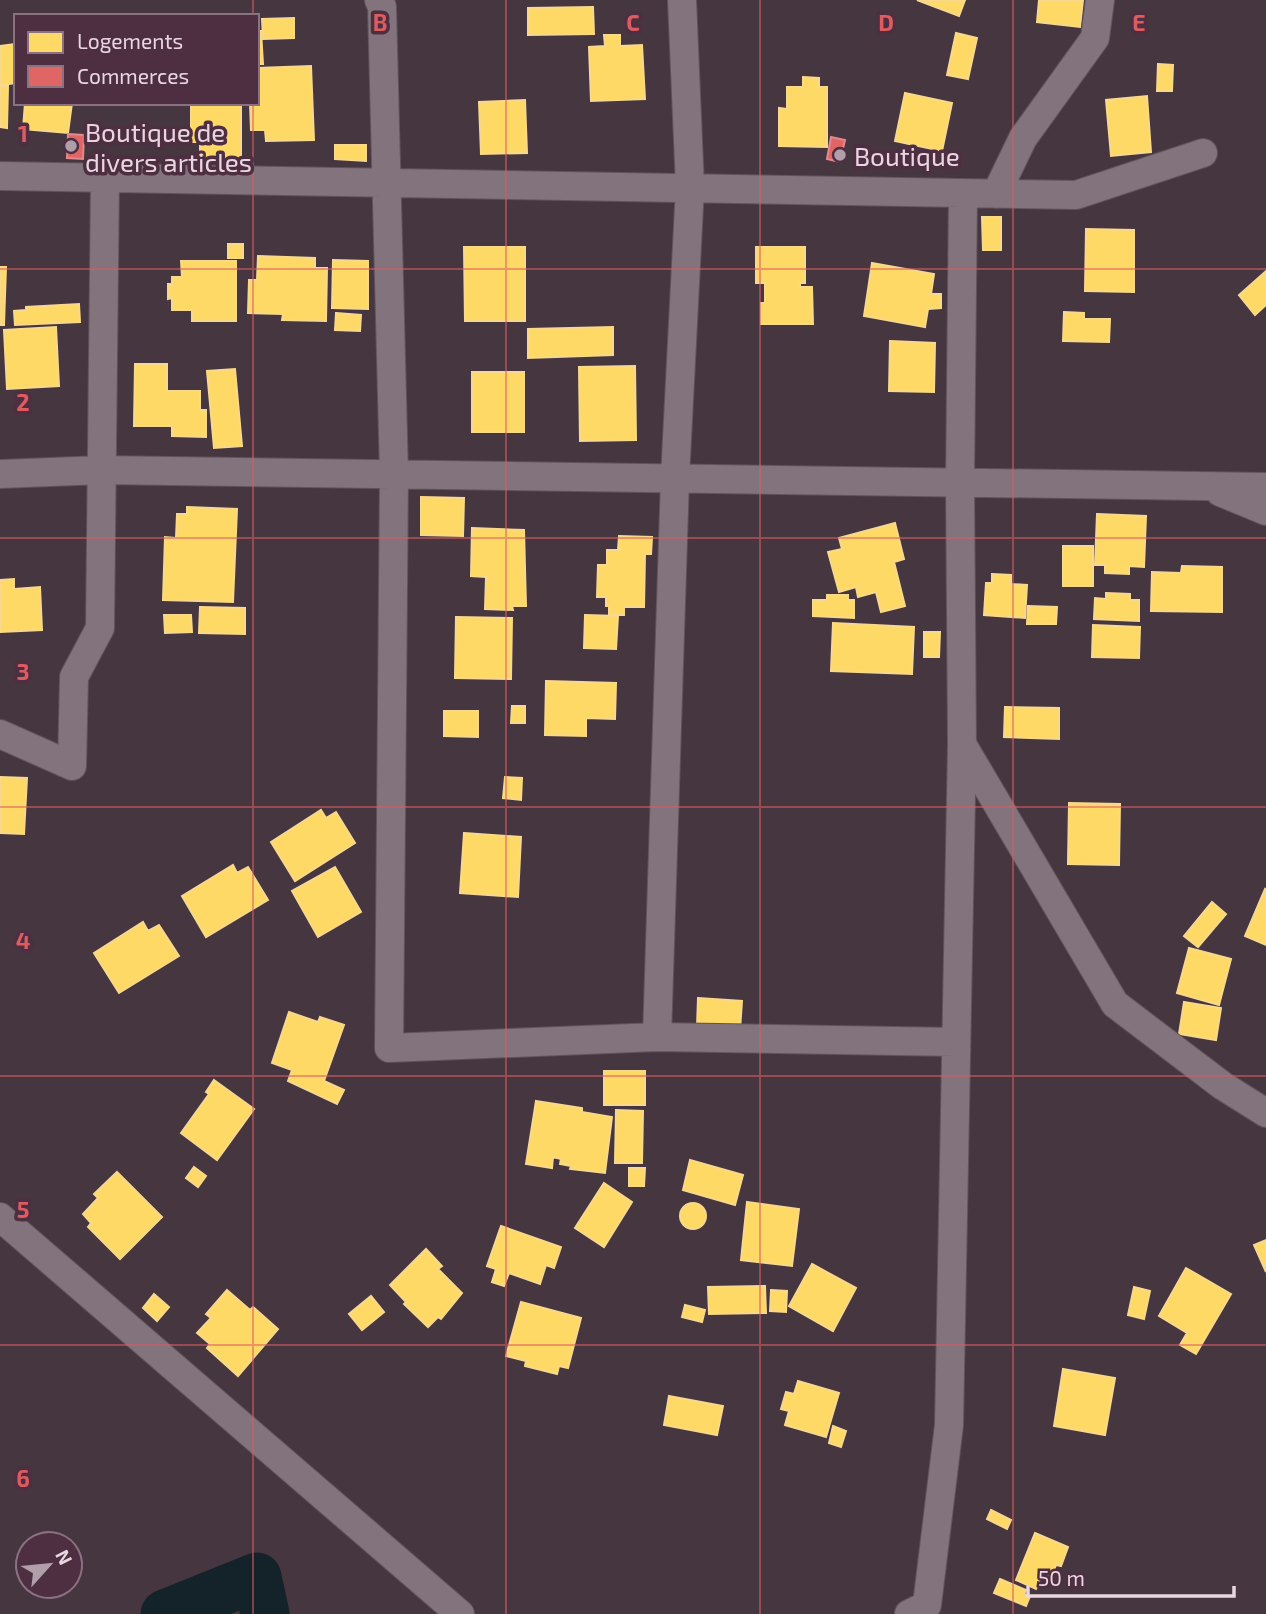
<svg xmlns="http://www.w3.org/2000/svg" width="1266" height="1614" font-family="'Exo 2',sans-serif">
<style>
.homes{fill:#ffd966;stroke:#f8d88b;stroke-width:2}
.shops{fill:#e06666;stroke:#e3888b;stroke-width:2}
.lines{fill:none;stroke-linecap:round;stroke-linejoin:round}
.river{stroke:#142329;stroke-width:49}
.street-casing{stroke:#61535c;stroke-width:30}
.street{stroke:#82737c;stroke-width:28}
.grid{fill:none;stroke:#dc5c60;stroke-width:2;stroke-opacity:0.55}
.poi-dot{fill:#b09ea9;stroke:#4d2f41;stroke-width:2.5}
.labels{text-anchor:middle;dominant-baseline:central;stroke-width:7;stroke-linejoin:round;paint-order:stroke}
.poi-label{font-size:26px;fill:#e9d6e1;stroke:#4d2f41;text-anchor:start}
.grid-label{font-size:23px;text-anchor:middle;font-weight:bold;fill:#dc5c60;stroke:#4d2f41;stroke-width:7;stroke-linejoin:round;paint-order:stroke}
</style>
<rect width="100%" height="100%" fill="#463640"/>
<path class="homes" d="M 917,0 L 965,0 L 959,16 Z
M 1039,0 L 1083,0 L 1080,27 L 1037,22 Z
M 593,7 L 594,34 L 528,35 L 528,8 Z
M 294,18 L 294,38 L 263,39 L 262,19 Z
M 257,31 L 261,31 L 263,64 L 257,64 Z
M 956,33 L 977,38 L 968,79 L 947,75 Z
M 604,35 L 620,35 L 620,46 L 642,45 L 645,99 L 591,101 L 589,47 L 605,46 Z
M 16,44 L 16,83 L 0,85 L 0,46 Z
M 1158,64 L 1173,65 L 1172,91 L 1157,91 Z
M 311,66 L 314,140 L 266,141 L 265,130 L 251,130 L 250,103 L 257,103 L 257,68 Z
M 803,77 L 819,78 L 819,87 L 827,87 L 827,147 L 779,146 L 779,108 L 787,109 L 787,87 L 803,87 Z
M 0,86 L 8,86 L 7,128 L 0,127 Z
M 905,93 L 952,103 L 942,151 L 895,141 Z
M 1147,96 L 1151,152 L 1111,156 L 1106,100 Z
M 525,100 L 527,153 L 481,154 L 479,102 Z
M 25,103 L 72,103 L 68,133 L 23,129 Z
M 191,103 L 241,103 L 241,160 L 200,160 L 200,142 L 191,142 Z
M 335,145 L 366,145 L 366,161 L 335,159 Z
M 982,217 L 1001,217 L 1001,250 L 983,250 Z
M 1086,229 L 1134,230 L 1134,292 L 1085,291 Z
M 228,244 L 243,244 L 243,258 L 228,258 Z
M 464,247 L 525,247 L 525,321 L 465,321 Z
M 756,247 L 805,247 L 805,283 L 800,283 L 800,287 L 812,287 L 813,324 L 761,324 L 761,303 L 765,303 L 765,283 L 756,283 Z
M 258,256 L 315,258 L 315,268 L 327,268 L 326,321 L 282,320 L 283,314 L 248,313 L 249,280 L 257,280 Z
M 333,260 L 368,261 L 368,309 L 332,308 Z
M 181,261 L 236,261 L 236,321 L 192,321 L 192,310 L 172,310 L 172,298 L 168,299 L 168,284 L 172,284 L 172,277 L 182,277 Z
M 872,263 L 934,274 L 931,294 L 941,294 L 941,308 L 928,309 L 925,327 L 864,316 Z
M 0,267 L 6,267 L 4,325 L 0,325 Z
M 1266,271 L 1266,305 L 1255,315 L 1239,295 Z
M 79,304 L 80,322 L 15,325 L 14,311 L 26,310 L 26,307 Z
M 1064,312 L 1084,313 L 1084,319 L 1110,319 L 1109,342 L 1063,341 Z
M 336,313 L 361,315 L 360,331 L 335,330 Z
M 56,327 L 59,386 L 7,389 L 4,330 Z
M 613,327 L 613,355 L 528,358 L 528,329 Z
M 890,341 L 935,343 L 934,392 L 889,391 Z
M 135,364 L 167,364 L 167,391 L 200,391 L 200,410 L 206,410 L 206,437 L 172,436 L 172,426 L 134,426 Z
M 635,366 L 636,440 L 580,441 L 579,367 Z
M 235,369 L 242,446 L 214,448 L 207,371 Z
M 472,372 L 524,372 L 524,432 L 472,432 Z
M 421,497 L 464,498 L 463,536 L 421,535 Z
M 187,507 L 237,509 L 233,602 L 163,600 L 165,537 L 176,538 L 177,514 L 187,514 Z
M 1097,514 L 1146,516 L 1144,567 L 1129,566 L 1129,574 L 1105,573 L 1105,565 L 1095,565 Z
M 895,523 L 904,559 L 894,562 L 905,606 L 881,612 L 876,592 L 858,597 L 856,587 L 839,592 L 828,552 L 842,549 L 839,538 Z
M 472,528 L 524,530 L 526,606 L 512,606 L 513,610 L 485,609 L 486,577 L 471,576 Z
M 619,536 L 652,537 L 651,554 L 645,554 L 644,607 L 624,607 L 624,615 L 609,614 L 609,606 L 606,606 L 606,597 L 597,597 L 598,565 L 607,565 L 607,550 L 618,550 Z
M 1063,546 L 1093,546 L 1093,586 L 1063,586 Z
M 1182,566 L 1222,567 L 1222,612 L 1151,611 L 1152,572 L 1181,573 Z
M 992,574 L 1011,575 L 1011,584 L 1027,585 L 1025,618 L 984,615 L 986,583 L 992,583 Z
M 14,579 L 14,589 L 40,587 L 42,630 L 0,632 L 0,580 Z
M 1106,593 L 1130,594 L 1130,600 L 1139,600 L 1139,621 L 1094,619 L 1095,598 L 1106,599 Z
M 827,595 L 848,595 L 848,600 L 854,600 L 854,618 L 813,616 L 813,600 L 827,600 Z
M 1028,606 L 1057,607 L 1056,624 L 1027,624 Z
M 200,607 L 245,608 L 245,634 L 199,633 Z
M 164,615 L 191,615 L 192,632 L 165,633 Z
M 585,615 L 618,616 L 616,649 L 584,648 Z
M 456,617 L 512,618 L 511,679 L 455,678 Z
M 833,623 L 914,627 L 912,674 L 831,671 Z
M 1093,625 L 1140,627 L 1139,658 L 1092,657 Z
M 924,632 L 940,632 L 939,657 L 924,657 Z
M 546,681 L 616,683 L 615,719 L 586,718 L 586,736 L 545,735 Z
M 512,706 L 525,706 L 525,723 L 511,723 Z
M 1005,707 L 1059,708 L 1059,739 L 1004,737 Z
M 444,711 L 478,711 L 478,737 L 444,736 Z
M 0,777 L 27,778 L 24,834 L 0,833 Z
M 505,777 L 522,778 L 521,800 L 503,798 Z
M 1069,803 L 1120,804 L 1119,865 L 1068,864 Z
M 321,810 L 326,818 L 336,812 L 355,843 L 295,881 L 271,842 Z
M 464,833 L 521,837 L 518,897 L 460,893 Z
M 233,865 L 237,873 L 248,867 L 268,900 L 206,937 L 182,896 Z
M 335,867 L 361,912 L 318,937 L 292,891 Z
M 1265,889 L 1266,890 L 1266,945 L 1245,936 Z
M 1212,902 L 1226,914 L 1198,947 L 1184,936 Z
M 143,922 L 148,931 L 159,925 L 179,956 L 119,993 L 94,953 Z
M 1189,948 L 1231,959 L 1219,1005 L 1177,993 Z
M 698,998 L 742,1001 L 740,1030 L 697,1027 Z
M 1184,1002 L 1221,1008 L 1216,1040 L 1179,1034 Z
M 289,1012 L 318,1022 L 320,1017 L 344,1025 L 324,1081 L 344,1090 L 337,1104 L 288,1081 L 292,1070 L 272,1063 Z
M 604,1071 L 645,1071 L 645,1105 L 604,1105 Z
M 214,1080 L 254,1109 L 217,1160 L 181,1133 L 209,1094 L 206,1092 Z
M 536,1101 L 582,1108 L 582,1112 L 612,1117 L 605,1173 L 570,1169 L 571,1166 L 560,1164 L 561,1159 L 553,1157 L 552,1168 L 526,1164 Z
M 616,1110 L 643,1111 L 642,1163 L 615,1163 Z
M 690,1160 L 743,1175 L 735,1205 L 683,1190 Z
M 194,1167 L 206,1176 L 198,1187 L 186,1178 Z
M 629,1168 L 645,1168 L 644,1186 L 629,1186 Z
M 117,1172 L 162,1217 L 120,1259 L 88,1227 L 91,1223 L 83,1214 L 98,1198 L 94,1194 Z
M 604,1183 L 632,1202 L 604,1247 L 575,1228 Z
M 747,1202 L 799,1209 L 792,1266 L 741,1260 Z
M680 1216a13 13 0 1 1 26 0a13 13 0 1 1-26 0Z
M 501,1226 L 561,1247 L 554,1268 L 546,1265 L 540,1284 L 509,1273 L 504,1286 L 492,1282 L 496,1269 L 487,1266 Z
M 1266,1240 L 1266,1272 L 1254,1245 Z
M 426,1249 L 442,1266 L 438,1269 L 462,1293 L 441,1319 L 438,1317 L 428,1327 L 404,1304 L 406,1302 L 390,1285 Z
M 812,1264 L 856,1288 L 833,1331 L 789,1306 Z
M 1186,1268 L 1231,1294 L 1196,1354 L 1180,1345 L 1187,1333 L 1159,1316 Z
M 765,1286 L 766,1313 L 709,1314 L 708,1287 Z
M 1134,1287 L 1150,1291 L 1144,1319 L 1128,1315 Z
M 227,1290 L 250,1310 L 253,1307 L 278,1329 L 238,1376 L 207,1348 L 210,1344 L 197,1333 L 211,1318 L 206,1314 Z
M 771,1290 L 787,1291 L 786,1312 L 770,1311 Z
M 154,1294 L 169,1307 L 157,1321 L 143,1308 Z
M 371,1296 L 384,1312 L 362,1330 L 349,1314 Z
M 521,1302 L 581,1318 L 568,1368 L 559,1366 L 557,1374 L 525,1366 L 526,1361 L 506,1356 Z
M 685,1305 L 705,1310 L 702,1322 L 682,1317 Z
M 1063,1369 L 1115,1378 L 1105,1435 L 1054,1426 Z
M 798,1381 L 839,1393 L 826,1437 L 785,1425 L 789,1411 L 781,1409 L 786,1392 L 794,1394 Z
M 669,1396 L 723,1406 L 717,1435 L 664,1425 Z
M 833,1426 L 846,1431 L 841,1447 L 829,1443 Z
M 991,1510 L 1011,1520 L 1007,1529 L 987,1519 Z
M 1035,1533 L 1068,1547 L 1061,1566 L 1056,1565 L 1051,1578 L 1042,1574 L 1036,1589 L 1016,1580 Z
M 1000,1579 L 1026,1590 L 1024,1594 L 1030,1596 L 1026,1606 L 994,1593 Z"/>
<path class="shops" d="M 68,134 L 84,135 L 83,159 L 67,158 Z
M 831,137 L 845,140 L 840,162 L 827,159 Z"/>
<g class="lines">
<path class="river" d="M 165,1614 L 257,1577 L 265,1614"/>
<defs>
<path id="street" d="M 379,0 L 382,7 L 394,474 L 389,1048 L 657,1037 L 955,1042
M 0,176 L 1076,195 L 1203,153
M 996,194 L 1023,138 L 1095,38 L 1100,0
M 0,474 L 102,470 L 1266,487
M 1220,492 L 1266,511
M 0,734 L 72,766 L 74,677 L 100,628 L 105,179
M 962,744 L 1115,1004 L 1223,1086 L 1266,1113
M 657,1037 L 675,478 L 690,187 L 682,0
M 0,1217 L 460,1614
M 909,1614 L 927,1605 L 949,1425 L 962,744 L 960,482 L 963,194"/>
</defs>
<use href="#street" class="street-casing"/>
<use href="#street" class="street"/>
</g>
<path class="grid" d="M 253,0 L 253,16M 506,0 L 506,1614M 760,0 L 760,1614M 1013,0 L 1013,1614M 253,103 L 253,1614M 0,269 L 1266,269M 0,538 L 1266,538M 0,807 L 1266,807M 0,1076 L 1266,1076M 0,1345 L 1266,1345"/>
<g class="poi-dot">
<circle cx="71" cy="146" r="7"/>
<circle cx="840" cy="155" r="7"/>
</g>
<g class="labels">
<g class="poi-label">
<text x="85" y="131">Boutique de<tspan x="85" dy="30">divers articles</tspan></text>
<text x="854" y="155">Boutique</text>
</g>
</g>
<g class="grid-label">
<text x="380" y="31">B</text>
<text x="633" y="31">C</text>
<text x="886" y="31">D</text>
<text x="1139" y="31">E</text>
<text x="23" y="142">1</text>
<text x="23" y="411">2</text>
<text x="23" y="680">3</text>
<text x="23" y="949">4</text>
<text x="23" y="1218">5</text>
<text x="23" y="1487">6</text>
</g>
<rect x="14" y="14" width="245" height="91" fill="#4d2f41" stroke="#8b7281" stroke-width="2"/>
<rect x="28" y="32" width="35" height="21" fill="#ffd966" stroke="#8b7281" stroke-width="2"/>
<text x="77" y="49" font-size="21" fill="#e9d6e1">Logements</text>
<rect x="28" y="66" width="35" height="21" fill="#e06666" stroke="#8b7281" stroke-width="2"/>
<text x="77" y="84" font-size="21" fill="#e9d6e1">Commerces</text>
<g transform="translate(49 1565) rotate(63)"><circle r="33" fill="#4d2f41" stroke="#8b7281" stroke-width="2"/>
<path d="M0-5L12 26L0 18L-12 26Z" fill="#b09ea9"/>
<text y="-10" font-size="19" font-weight="bold" text-anchor="middle" fill="#e9d6e1">N</text>
</g>
<path d="M1028 1586v10h206v-10" fill="none" stroke="#e9d6e1" stroke-width="3.5"/>
<text x="1038" y="1586" font-size="21" fill="#e9d6e1" stroke="#4d2f41" stroke-width="5" paint-order="stroke">50 m</text>
</svg>
